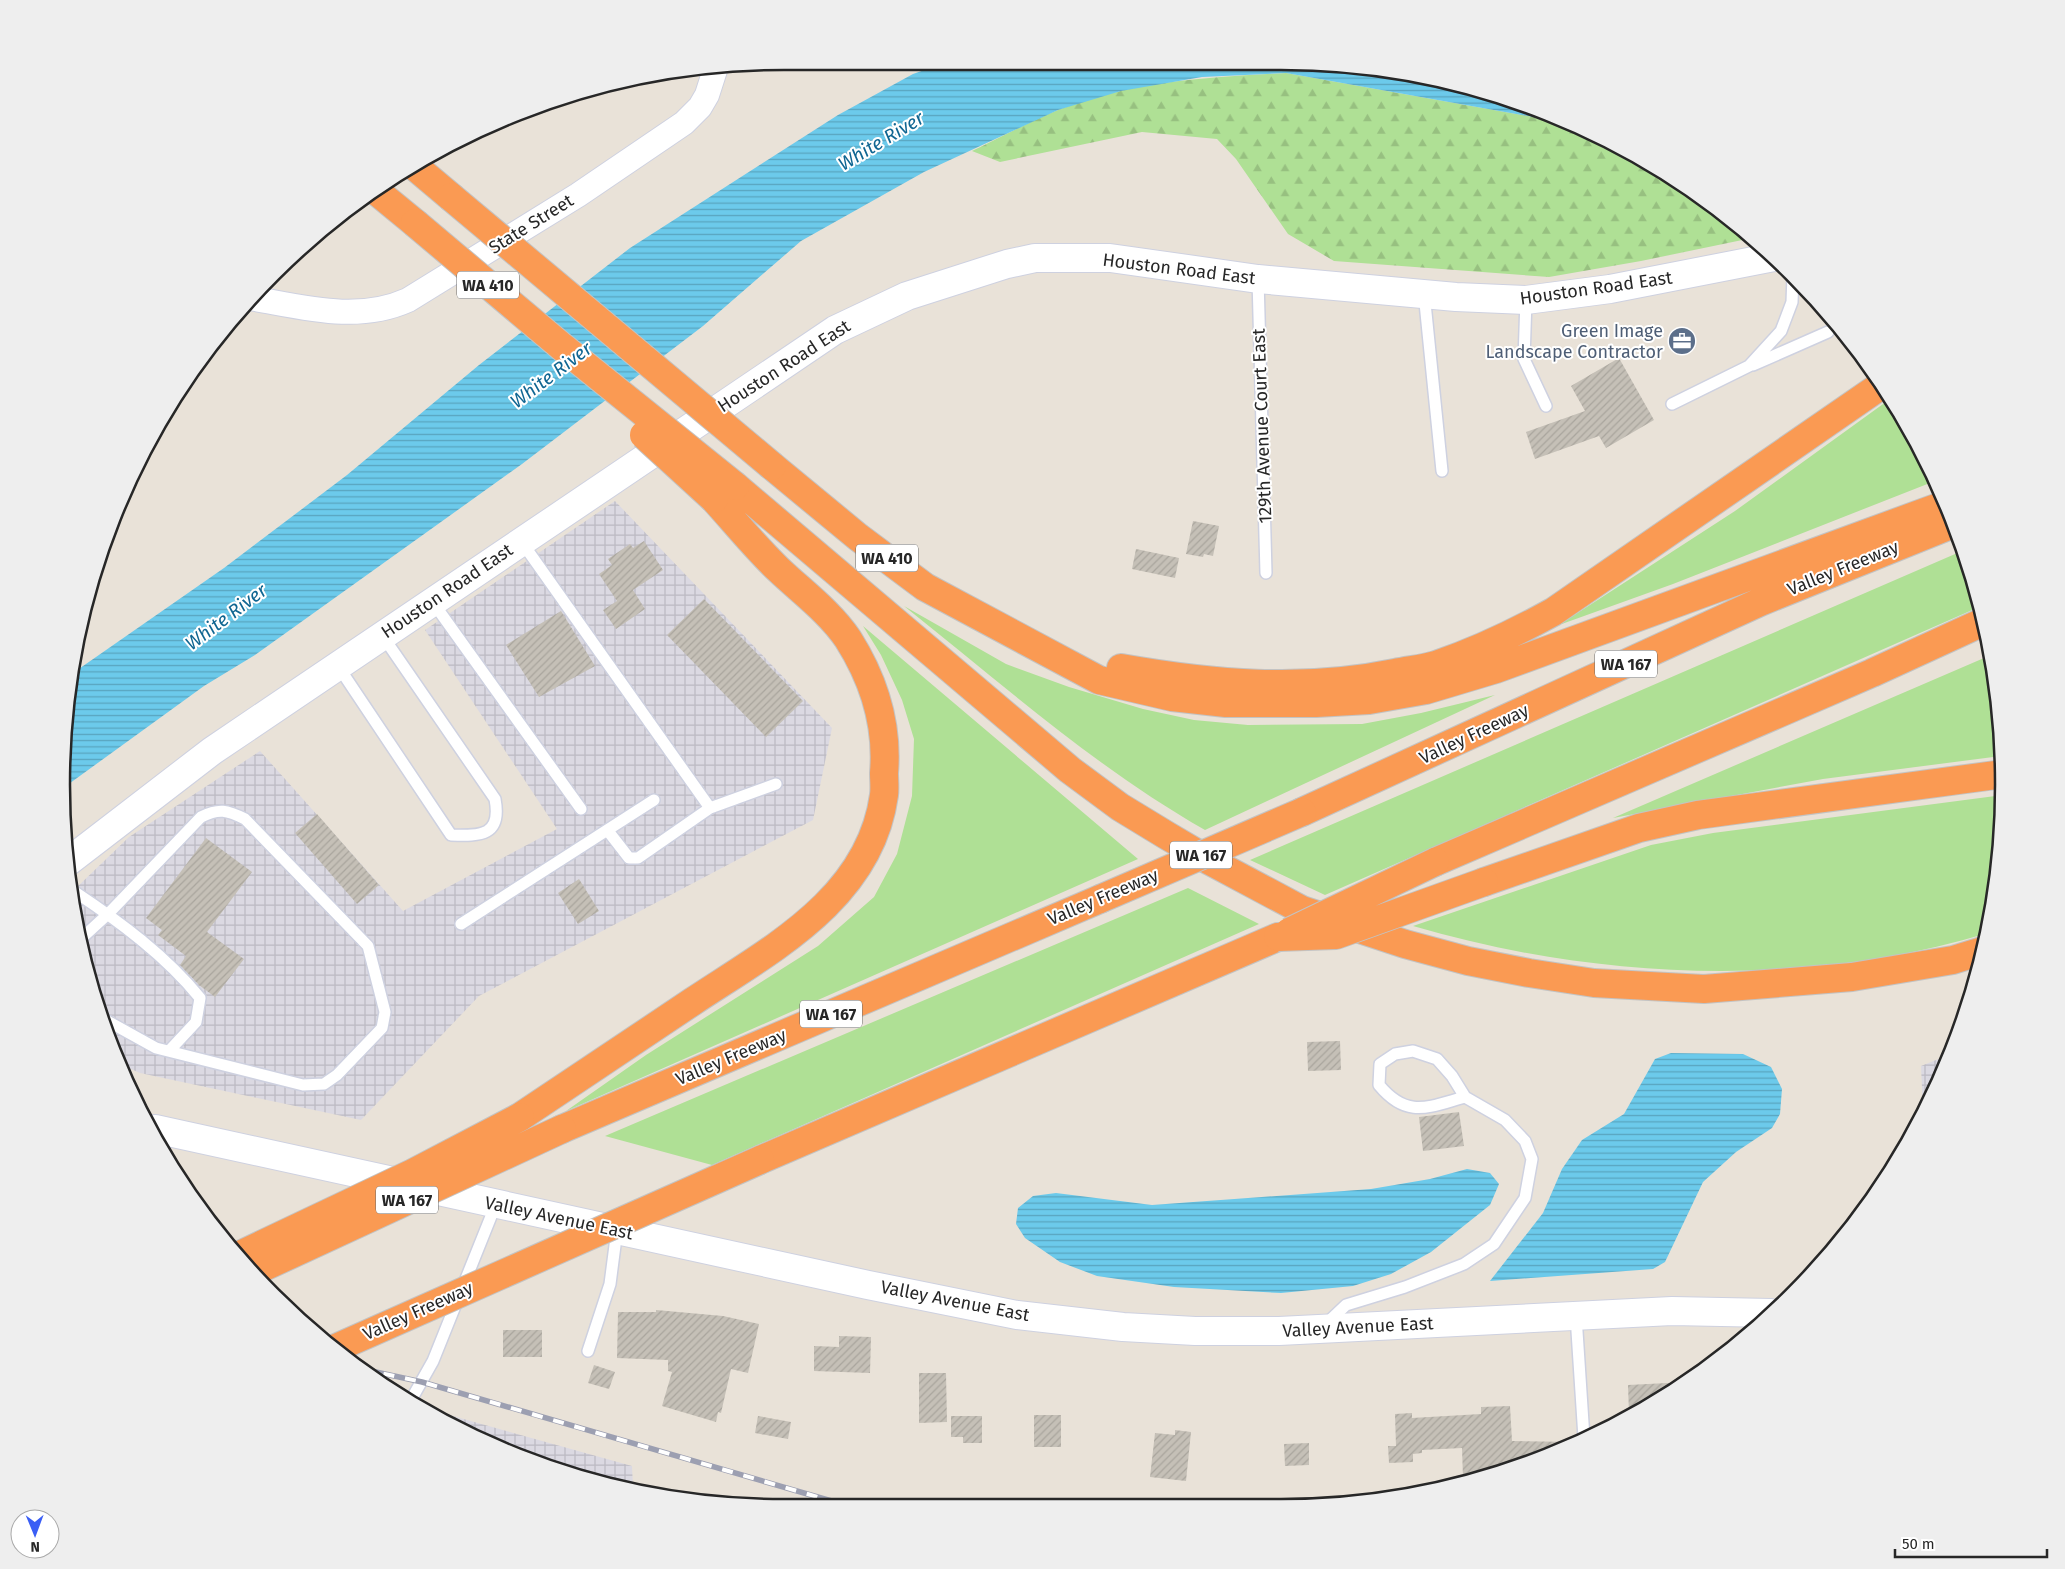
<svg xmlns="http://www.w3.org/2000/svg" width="2065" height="1569" font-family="'Fira Sans',sans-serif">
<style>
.industrial{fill:url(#industrial-grid)}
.green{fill:#afe095}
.forest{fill:url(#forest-firs)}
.water{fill:url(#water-rules)}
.building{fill:url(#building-hatch)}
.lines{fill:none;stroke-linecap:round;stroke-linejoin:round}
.service-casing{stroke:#ced1e0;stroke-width:14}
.minor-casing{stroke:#ced1e0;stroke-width:26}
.tertiary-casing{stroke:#ced1e0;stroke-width:30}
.secondary-casing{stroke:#ced1e0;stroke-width:30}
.motorway-casing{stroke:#c3c3c3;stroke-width:30}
.service{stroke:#fff;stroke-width:11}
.minor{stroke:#fff;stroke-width:24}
.tertiary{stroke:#fff;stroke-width:28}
.secondary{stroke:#fff;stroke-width:28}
.motorway{stroke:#fa9a53;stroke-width:28}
.rail-casing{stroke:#9c9fb1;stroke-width:5.5}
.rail{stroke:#fff;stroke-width:4;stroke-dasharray:11;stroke-linecap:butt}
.motorway-bridge-casing{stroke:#c3c3c3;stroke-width:30;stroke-linecap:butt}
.motorway-bridge{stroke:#fa9a53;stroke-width:28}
.labels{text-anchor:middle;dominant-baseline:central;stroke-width:4;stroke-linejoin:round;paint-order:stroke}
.shield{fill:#fff;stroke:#686868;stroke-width:1}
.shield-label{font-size:16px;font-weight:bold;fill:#272727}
.street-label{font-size:18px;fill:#272727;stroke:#fff}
.service-label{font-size:18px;fill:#4e5e75;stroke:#fff;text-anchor:end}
.water-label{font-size:19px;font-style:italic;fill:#106692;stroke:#fff}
.rim{fill:none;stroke:#272727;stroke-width:2.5}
</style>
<defs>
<pattern id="industrial-grid" width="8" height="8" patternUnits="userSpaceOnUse" patternTransform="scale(1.25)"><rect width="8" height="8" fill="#dbd9e2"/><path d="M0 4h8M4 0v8" fill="none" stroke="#bcbac2"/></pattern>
<pattern id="forest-firs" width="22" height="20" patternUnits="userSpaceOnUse" patternTransform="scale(1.25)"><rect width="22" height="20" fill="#afe095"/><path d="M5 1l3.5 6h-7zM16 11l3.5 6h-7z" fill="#97c080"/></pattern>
<pattern id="water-rules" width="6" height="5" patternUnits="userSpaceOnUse" patternTransform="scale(1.25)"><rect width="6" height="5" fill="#6ccaeb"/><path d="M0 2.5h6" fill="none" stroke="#59a4be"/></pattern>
<pattern id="building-hatch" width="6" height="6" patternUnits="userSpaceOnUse" patternTransform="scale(1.25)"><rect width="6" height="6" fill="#c5c0b7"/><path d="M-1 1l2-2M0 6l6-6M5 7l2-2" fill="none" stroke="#a9a59d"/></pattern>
</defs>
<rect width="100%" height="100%" fill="#e9e2d8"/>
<path class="industrial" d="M 615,501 L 832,728 L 813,820 L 479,996 L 361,1120 L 140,1073 L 124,1066 L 100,1017 L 74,890 L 129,837 L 260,751 L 403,911 L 557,829 L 425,630 Z
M 1951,1054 L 1949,1061 L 1923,1110 L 1921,1066 Z
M 435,1411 L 632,1466 L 633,1488 L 552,1469 Z"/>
<path class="green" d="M 1890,399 L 1935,481 L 1673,584 L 1559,625 L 1735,511 Z
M 1962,551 L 1979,607 L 1325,895 L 1250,860 Z
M 904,606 L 1006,664 L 1069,687 L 1143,709 L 1194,720 L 1248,725 L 1362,724 L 1421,713 L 1495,695 L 1205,830 C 1096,768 1002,684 904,606 Z
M 863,626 L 1138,859 L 566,1111 L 646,1055 L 818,946 L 874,897 L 897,854 L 912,796 L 914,739 L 902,700 L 881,655 Z
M 1991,655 L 2001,756 L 1823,779 L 1613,818 Z
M 2003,795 L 1988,933 C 1803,989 1597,980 1413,926 L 1651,845 L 1713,833 Z
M 1188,888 L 1259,924 L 712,1165 L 605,1136 Z"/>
<path class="forest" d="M 1286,73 L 1539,118 L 1577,127 L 1601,136 L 1721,211 L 1752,238 L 1641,261 L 1549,277 L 1334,261 L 1288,234 L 1236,159 L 1217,139 L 1142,132 L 1000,162 L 972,151 C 1000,138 1028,122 1058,110 C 1131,81 1209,77 1286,73 Z"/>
<path class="water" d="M 947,62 L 1328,63 L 1468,86 L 1577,127 L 1539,118 L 1286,73 L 1202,77 L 1121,91 L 1058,110 L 924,172 L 801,241 L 703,326 L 522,464 L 255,655 L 204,686 L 66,786 L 73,673 L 224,568 L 347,475 L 479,365 L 630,248 L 838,115 L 913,74 Z
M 1671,1053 L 1743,1054 L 1771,1067 L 1782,1089 L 1780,1114 L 1772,1128 L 1736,1152 L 1703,1182 L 1665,1262 L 1653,1269 L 1490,1281 L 1543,1213 L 1562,1169 L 1582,1140 L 1624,1114 L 1655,1059 Z
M 1467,1169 L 1490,1173 L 1499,1184 L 1490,1205 L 1431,1252 L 1391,1274 L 1353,1286 L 1281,1293 L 1174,1287 L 1097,1276 L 1060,1262 L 1025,1238 L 1016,1224 L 1018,1208 L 1033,1196 L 1056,1193 L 1152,1205 L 1371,1189 L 1430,1179 Z"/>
<path class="building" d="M 1619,358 L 1654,420 L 1606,448 L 1599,436 L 1535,459 L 1526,432 L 1585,411 L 1571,386 Z
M 1193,521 L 1219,526 L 1213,556 L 1204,554 L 1203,557 L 1186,554 Z
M 644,541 L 663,570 L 633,590 L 645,609 L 616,629 L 603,610 L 617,601 L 599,574 L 612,565 L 608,559 L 630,544 L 633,548 Z
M 1136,549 L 1179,558 L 1175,578 L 1132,569 Z
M 704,599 L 803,701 L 766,737 L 667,635 Z
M 561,611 L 595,666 L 539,697 L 506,645 Z
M 317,814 L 379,885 L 357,904 L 295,833 Z
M 206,838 L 252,872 L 207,932 L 244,959 L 215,997 L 199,985 L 180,965 L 186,956 L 158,935 L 162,930 L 146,918 Z
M 579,879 L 599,911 L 578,924 L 558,893 Z
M 1340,1041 L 1341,1070 L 1308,1071 L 1307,1042 Z
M 1459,1112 L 1464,1146 L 1423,1151 L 1419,1117 Z
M 656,1310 L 723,1316 L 759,1324 L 748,1373 L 731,1369 L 721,1413 L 718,1412 L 716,1422 L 662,1406 L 672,1372 L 668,1371 L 668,1360 L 617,1358 L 618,1312 L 656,1312 Z
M 503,1330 L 542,1330 L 542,1357 L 503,1357 Z
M 839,1336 L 871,1337 L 870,1373 L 814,1371 L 814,1346 L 839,1347 Z
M 594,1365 L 615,1372 L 609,1389 L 588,1383 Z
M 919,1373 L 946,1373 L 947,1422 L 919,1423 Z
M 1687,1382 L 1683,1386 L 1629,1414 L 1628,1385 Z
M 1510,1406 L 1512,1441 L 1578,1442 L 1557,1453 L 1463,1478 L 1462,1448 L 1422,1450 L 1422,1453 L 1413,1454 L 1413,1462 L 1389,1463 L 1388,1446 L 1396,1446 L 1395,1414 L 1412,1413 L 1412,1418 L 1481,1414 L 1481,1407 Z
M 1034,1415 L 1061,1415 L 1061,1447 L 1034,1447 Z
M 758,1416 L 791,1422 L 788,1439 L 755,1433 Z
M 951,1416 L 982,1416 L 982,1443 L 963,1443 L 963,1437 L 951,1437 Z
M 1175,1430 L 1191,1432 L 1186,1481 L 1150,1477 L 1155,1433 L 1175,1435 Z
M 1309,1443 L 1309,1465 L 1285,1466 L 1284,1444 Z"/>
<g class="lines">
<defs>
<path id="service" d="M 1258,279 L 1266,573
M 1424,293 L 1442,471
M 1526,300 L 1524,359 L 1546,406
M 1753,365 L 1828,332
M 1672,404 L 1749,366 L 1781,331 L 1792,302 L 1793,275
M 521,541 L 710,808
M 432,601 L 581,809
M 338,666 L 451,835 C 481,836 502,836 495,799 L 382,635
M 608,831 L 629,858 L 638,858 L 710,808 L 776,784
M 75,892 C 120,922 166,956 200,998 L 196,1022 L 169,1051
M 461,924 L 654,800
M 84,936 L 108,914 L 201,817 C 219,808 227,810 245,819 L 368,946 L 385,1012 L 382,1028 L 337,1075 L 324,1084 L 303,1085 L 156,1048 L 100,1017
M 1576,1316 L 1584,1438
M 1326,1324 L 1346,1305 L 1405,1287 L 1464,1264 L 1494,1244 L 1525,1198 L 1532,1159 L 1525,1141 L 1505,1120 L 1465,1097 L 1452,1076 L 1437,1059 L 1413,1051 L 1395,1054 L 1380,1064 L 1379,1085 C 1407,1119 1428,1107 1465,1097
M 588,1351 L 610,1284 L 617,1230
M 411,1400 L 433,1361 L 496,1204"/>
<path id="minor" d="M 250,298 C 303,307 357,323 408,300 L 578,195 L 684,123 L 700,107 L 707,95 L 715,70"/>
<path id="tertiary" d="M 69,861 L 212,751 L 835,330 L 907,296 L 1007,264 L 1035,258 L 1110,258 L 1258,279 L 1456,297 L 1526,300 L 1610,289 L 1774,257"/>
<path id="secondary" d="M 155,1129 L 868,1285 L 1017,1315 L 1123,1327 L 1195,1331 L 1279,1331 L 1672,1311 L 1771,1313"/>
<path id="motorway" d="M 413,165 L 451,197
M 376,191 L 415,223
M 772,466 L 858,537 L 925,587 L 1099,680 L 1172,697 L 1226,703 L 1316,703 L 1369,700 L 1426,690 L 1496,669 L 1947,504
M 735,486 L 1070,770 L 1120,807 L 1166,835 L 1210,861 L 1302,910 L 1405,944 L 1468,961 L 1529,973 L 1594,983 L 1704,989 L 1852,977 L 1953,960 L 1982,951
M 1121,668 C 1212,684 1303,692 1395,673 C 1409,670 1423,669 1436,665 C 1477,651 1515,633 1553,612 L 1883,384
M 1302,812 L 1760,602 L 1953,524
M 1435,862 L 1872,673 L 1983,622
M 1484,882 L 1639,828 L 1698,815 L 2003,774
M 520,1117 C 577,1079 634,1041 692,1002 C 770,950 870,899 884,795 C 885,788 884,780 884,773 C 888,725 874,680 848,639 C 830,612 801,591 778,569 C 755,547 735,522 714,499
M 562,1129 L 1100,899
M 760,1160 L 1278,937"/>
</defs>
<use href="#service" class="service-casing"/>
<use href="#minor" class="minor-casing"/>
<use href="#tertiary" class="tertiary-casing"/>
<use href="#secondary" class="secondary-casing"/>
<use href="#motorway" class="motorway-casing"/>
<use href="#service" class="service"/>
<use href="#minor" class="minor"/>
<use href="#tertiary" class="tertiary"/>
<use href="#secondary" class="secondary"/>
<use href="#motorway" class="motorway"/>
<defs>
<path id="rail" d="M 362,1369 L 422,1382 L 835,1502"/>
</defs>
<use href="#rail" class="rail-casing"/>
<use href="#rail" class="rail"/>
<defs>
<path id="motorway-bridge" d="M 451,197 L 772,466
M 415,223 L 561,346 L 735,486
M 644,435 L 714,499
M 1100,899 L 1302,812
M 1289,932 L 1435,862
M 1278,937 L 1336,935 L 1484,882
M 240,1255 L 413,1173 L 520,1117
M 253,1272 L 562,1129
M 336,1348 L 760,1160"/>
</defs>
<use href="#motorway-bridge" class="motorway-bridge-casing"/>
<use href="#motorway-bridge" class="motorway-bridge"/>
</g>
<defs>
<symbol id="office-disc" viewBox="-11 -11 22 22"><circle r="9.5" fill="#5c6f8a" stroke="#fff"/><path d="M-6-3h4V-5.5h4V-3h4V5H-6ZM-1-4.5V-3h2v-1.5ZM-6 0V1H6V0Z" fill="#fff"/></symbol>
</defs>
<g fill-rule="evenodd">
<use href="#office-disc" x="1666" y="325" width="32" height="32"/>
</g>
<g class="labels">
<g class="shield">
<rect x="457" y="271.5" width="62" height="27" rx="4"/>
<rect x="856" y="544.5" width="62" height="27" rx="4"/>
<rect x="1595" y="650.5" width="62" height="27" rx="4"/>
<rect x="1170" y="841.5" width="62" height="27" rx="4"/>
<rect x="800" y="1000.5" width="62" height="27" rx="4"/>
<rect x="376" y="1186.5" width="62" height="27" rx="4"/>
</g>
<g class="shield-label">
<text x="488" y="285">WA 410</text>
<text x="887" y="558">WA 410</text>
<text x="1626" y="664">WA 167</text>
<text x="1201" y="855">WA 167</text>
<text x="831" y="1014">WA 167</text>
<text x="407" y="1200">WA 167</text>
</g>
<g class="street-label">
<text transform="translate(531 224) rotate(-32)">State Street</text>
<text transform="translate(1179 269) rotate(7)">Houston Road East</text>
<text transform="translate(1596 288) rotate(-8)">Houston Road East</text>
<text transform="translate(784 366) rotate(-33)">Houston Road East</text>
<text transform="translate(1262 426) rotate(-92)">129th Avenue Court East</text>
<text transform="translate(1843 568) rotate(-22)">Valley Freeway</text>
<text transform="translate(447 591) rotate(-34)">Houston Road East</text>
<text transform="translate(1474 734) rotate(-25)">Valley Freeway</text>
<text transform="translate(1103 897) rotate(-23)">Valley Freeway</text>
<text transform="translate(731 1057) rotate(-23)">Valley Freeway</text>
<text transform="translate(559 1218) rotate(12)">Valley Avenue East</text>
<text transform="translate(955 1301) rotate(11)">Valley Avenue East</text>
<text transform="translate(418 1311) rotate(-24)">Valley Freeway</text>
<text transform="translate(1358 1327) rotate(-3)">Valley Avenue East</text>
</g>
<g class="service-label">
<text x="1663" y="331">Green Image<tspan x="1663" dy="21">Landscape Contractor</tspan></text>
</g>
<g class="water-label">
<text transform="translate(881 141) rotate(-31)">White River</text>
<text transform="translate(551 375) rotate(-37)">White River</text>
<text transform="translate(226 617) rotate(-37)">White River</text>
</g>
</g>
<path d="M0 0H2065V1569H0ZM784 70H1281A714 714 0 0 1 1995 784V785A714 714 0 0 1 1281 1499H784A714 714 0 0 1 70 785V784A714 714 0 0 1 784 70Z" fill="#eee" fill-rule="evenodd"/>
<path class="rim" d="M784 70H1281A714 714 0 0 1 1995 784V785A714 714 0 0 1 1281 1499H784A714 714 0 0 1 70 785V784A714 714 0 0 1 784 70Z"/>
<g transform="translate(35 1534) rotate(179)"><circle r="24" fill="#ffffff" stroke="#a9a9a9"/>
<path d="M0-4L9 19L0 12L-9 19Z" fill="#3a5ef5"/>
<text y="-8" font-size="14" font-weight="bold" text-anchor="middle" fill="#272727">N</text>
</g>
<path d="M1895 1549v8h152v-8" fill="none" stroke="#272727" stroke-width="2.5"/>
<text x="1902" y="1549" font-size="15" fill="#272727" stroke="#ffffff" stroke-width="4" paint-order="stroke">50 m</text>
</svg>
